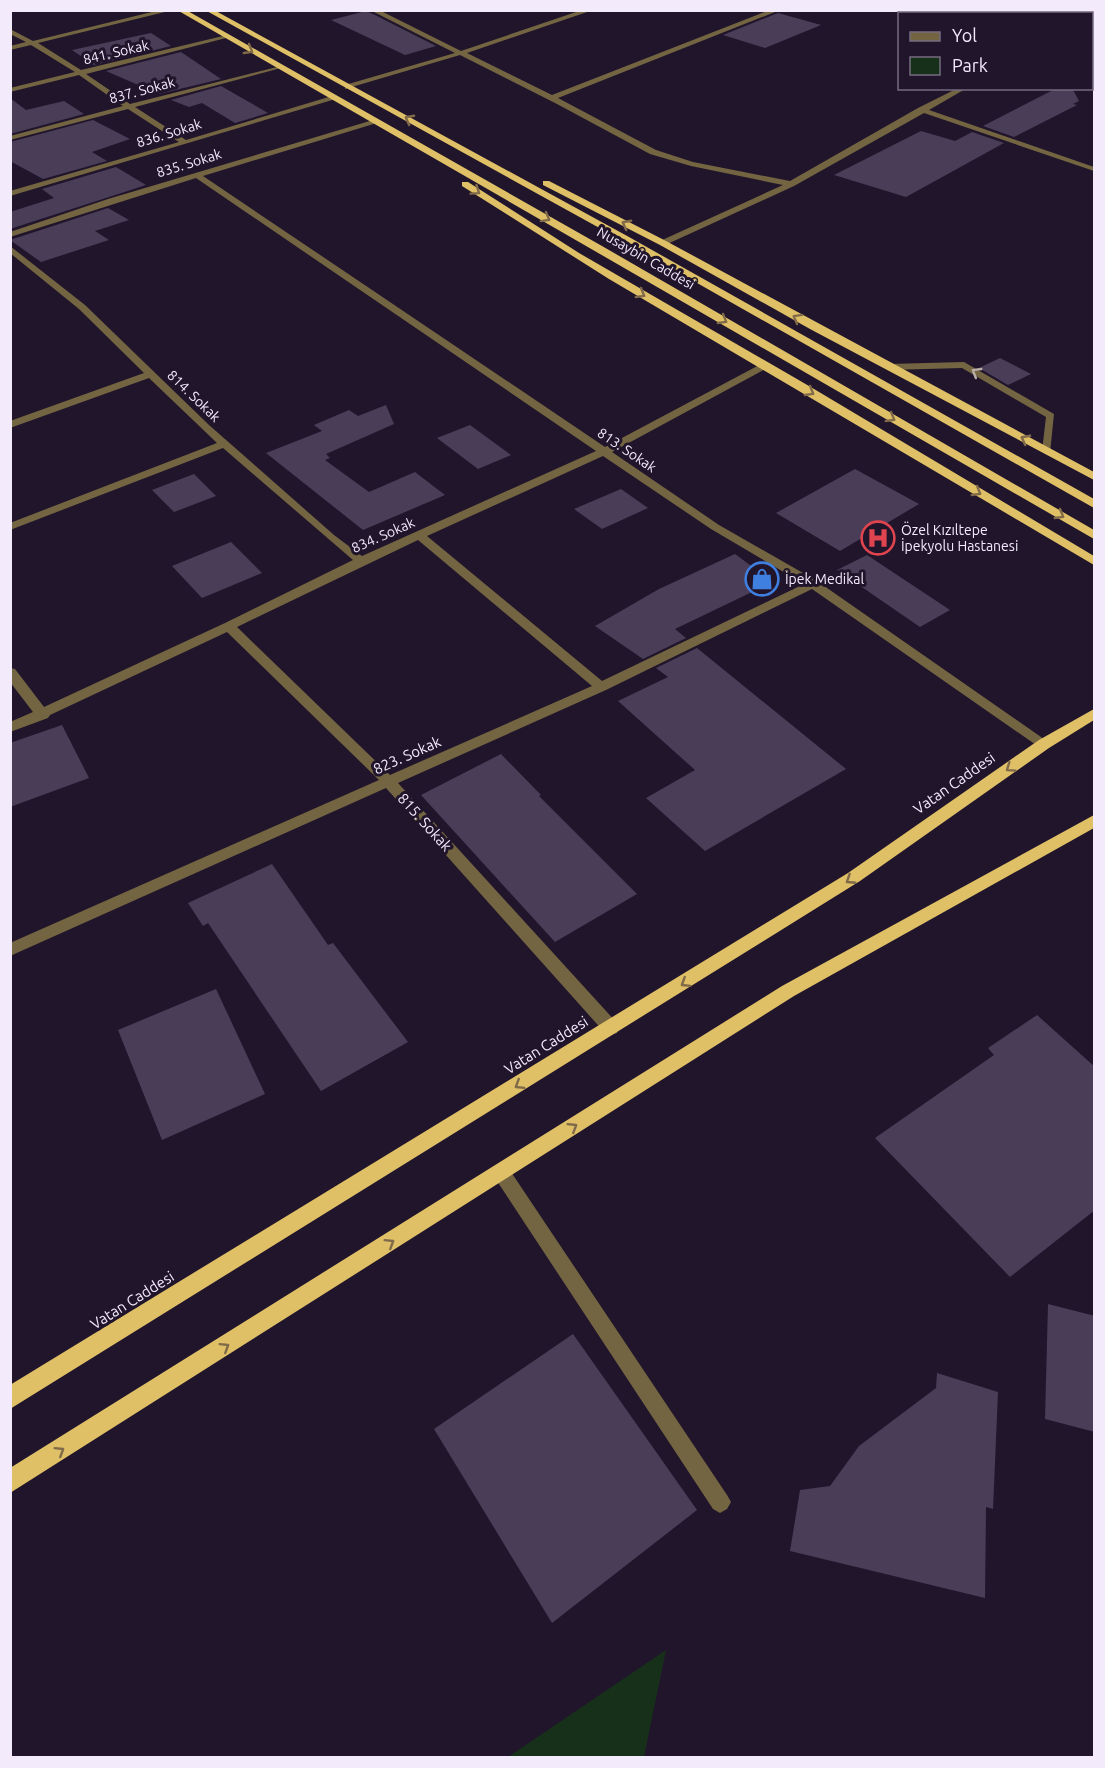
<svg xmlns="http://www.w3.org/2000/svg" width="1105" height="1768" font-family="Ubuntu,sans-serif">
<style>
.green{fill:#17301a}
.building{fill:#4a3d58}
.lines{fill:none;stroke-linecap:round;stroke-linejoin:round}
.service{fill:#736541;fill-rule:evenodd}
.minor{fill:#736541;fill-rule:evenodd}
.trunk{fill:#dfc066;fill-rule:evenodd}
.oneway{stroke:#806a49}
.oneway2{stroke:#b9afa8}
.labels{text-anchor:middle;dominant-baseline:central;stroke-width:6;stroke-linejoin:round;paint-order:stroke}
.far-street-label{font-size:14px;fill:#f3ebfc;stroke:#21152c}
.far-poi-label{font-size:14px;fill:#f3ebfc;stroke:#21152c;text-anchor:start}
.street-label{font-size:15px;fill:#f3ebfc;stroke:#21152c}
</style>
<rect width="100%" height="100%" fill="#21152c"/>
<path class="green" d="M 666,1650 L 644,1757 L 508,1757 Z"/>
<path class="building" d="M 366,11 L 375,15 L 436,46 L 405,55 L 331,20 Z
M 778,13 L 821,25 L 765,48 L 723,35 Z
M 151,33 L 171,46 L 94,65 L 72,50 Z
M 181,52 L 221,79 L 159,94 L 106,71 Z
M 221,86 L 268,113 L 235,123 L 202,103 L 189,107 L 171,100 Z
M 1057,88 L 1072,88 L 1079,101 L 1073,104 L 1077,105 L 1014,137 L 983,126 Z
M 10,98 L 26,110 L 64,101 L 84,114 L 10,134 Z
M 93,120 L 130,139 L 92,152 L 107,161 L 43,179 L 10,161 L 10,142 Z
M 921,131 L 955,141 L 972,132 L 1004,143 L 906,197 L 834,175 Z
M 116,167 L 146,185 L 10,229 L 10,212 L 54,198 L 42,189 Z
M 108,208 L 129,220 L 95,231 L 109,240 L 41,262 L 10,240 Z
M 1000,358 L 1031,374 L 1008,385 L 979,368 Z
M 386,405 L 394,424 L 326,454 L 330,458 L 325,460 L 369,492 L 415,472 L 445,495 L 363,530 L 266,453 L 322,431 L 314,425 L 349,410 L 358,416 Z
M 470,425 L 511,455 L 478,469 L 437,438 Z
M 855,469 L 919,504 L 840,551 L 776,513 Z
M 194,474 L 216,496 L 174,512 L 152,490 Z
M 621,489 L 648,508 L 602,529 L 574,509 Z
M 231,542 L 262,573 L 202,598 L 172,566 Z
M 735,554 L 773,582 L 675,629 L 686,638 L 643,659 L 595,626 L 659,589 Z
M 867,555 L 950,610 L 920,627 L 837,570 Z
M 697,648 L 846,769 L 705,851 L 646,798 L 695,770 L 618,701 L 668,677 L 656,668 Z
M 62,725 L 89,778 L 10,807 L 10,743 Z
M 501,754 L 541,795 L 539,796 L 637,894 L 555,942 L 421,795 Z
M 272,864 L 328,945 L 333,943 L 408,1042 L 321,1091 L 208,923 L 203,926 L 188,903 Z
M 216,989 L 265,1094 L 162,1140 L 118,1030 Z
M 1037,1015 L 1095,1067 L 1095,1210 L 1010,1277 L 875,1138 L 994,1055 L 988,1048 Z
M 1048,1304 L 1095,1316 L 1095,1432 L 1045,1419 Z
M 573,1334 L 697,1510 L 552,1623 L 434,1429 Z
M 937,1373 L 998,1392 L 993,1509 L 986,1507 L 985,1598 L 790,1551 L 800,1490 L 830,1486 L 859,1446 L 936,1388 Z"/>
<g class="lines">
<path class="service" d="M 964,362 L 1054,414 L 1050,453 L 1042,451 L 1046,417 L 962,368 L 889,370 L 885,367 L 889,364 Z"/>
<path class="minor" d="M 160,10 L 173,10 L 38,43 L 81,70 L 227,35 L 230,37 L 86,74 L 130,104 L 281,66 L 281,68 L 135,107 L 186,140 L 332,96 L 339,98 L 10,196 L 10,191 L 179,142 L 128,109 L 10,140 L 10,136 L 123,106 L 79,75 L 10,92 L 10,88 L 75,72 L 31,45 L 10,50 L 10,46 L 26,42 L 10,34 L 10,29 L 33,41 Z
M 370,10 L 379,10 L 461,51 L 582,10 L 593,10 L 467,53 L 552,95 L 770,10 L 780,10 L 558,98 L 656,150 L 693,162 L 790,181 L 918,108 L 958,88 L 967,88 L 929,110 L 1094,167 L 1094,171 L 924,113 L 794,186 L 663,246 L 660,245 L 660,241 L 783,185 L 691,166 L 650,154 L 557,104 L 460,55 L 345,89 L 345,85 L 455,53 Z
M 373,120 L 380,122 L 203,176 L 605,447 L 763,363 L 769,363 L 769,367 L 612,452 L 719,525 L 817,581 L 1051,744 L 1044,749 L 1039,747 L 812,589 L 606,690 L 398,783 L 617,1023 L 619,1028 L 617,1033 L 611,1035 L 605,1033 L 386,788 L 10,956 L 10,943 L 379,780 L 227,632 L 50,715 L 48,718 L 10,732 L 10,722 L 33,712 L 10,682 L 10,668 L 15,669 L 44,707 L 225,623 L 353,560 L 223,448 L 10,530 L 10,523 L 217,443 L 149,378 L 10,428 L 10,421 L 144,373 L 79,309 L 10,253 L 10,246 L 85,305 L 209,425 L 334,535 L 362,556 L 596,451 L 196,178 L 10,237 L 10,232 L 108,199 ZM 603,456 L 711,529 L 804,584 L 602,681 L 427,536 ZM 418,540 L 592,686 L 390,775 L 237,627 Z
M 501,1164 L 507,1166 L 727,1495 L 731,1502 L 727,1509 L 720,1513 L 713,1509 L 495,1178 L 492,1172 L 495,1166 Z"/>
<path class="trunk" d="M 177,10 L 186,10 L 602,246 L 1094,530 L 1094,539 Z
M 205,10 L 214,10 L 629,237 L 1094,499 L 1094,508 L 623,241 Z
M 543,181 L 549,181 L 666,241 L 1094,472 L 1094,480 L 810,329 L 660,245 L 543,185 Z
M 462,182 L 468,182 L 579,253 L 809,386 L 1094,556 L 1094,565 L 609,279 L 462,186 Z
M 1094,709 L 1094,720 L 1049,748 L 860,881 L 10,1409 L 10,1385 L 848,873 L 1039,740 Z
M 1094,815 L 1094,828 L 794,996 L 10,1493 L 10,1468 L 782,986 Z"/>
</g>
<defs><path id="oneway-chevron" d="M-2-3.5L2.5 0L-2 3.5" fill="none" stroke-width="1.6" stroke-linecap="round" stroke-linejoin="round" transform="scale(1.5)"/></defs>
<g class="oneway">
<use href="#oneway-chevron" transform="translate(249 50) rotate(30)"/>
<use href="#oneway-chevron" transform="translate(409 119) rotate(-152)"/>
<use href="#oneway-chevron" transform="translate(476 191) rotate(34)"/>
<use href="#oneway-chevron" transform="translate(546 218) rotate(29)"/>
<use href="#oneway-chevron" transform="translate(626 224) rotate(-152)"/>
<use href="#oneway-chevron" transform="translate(641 294) rotate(30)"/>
<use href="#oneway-chevron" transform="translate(797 318) rotate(-151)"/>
<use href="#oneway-chevron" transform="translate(723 320) rotate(30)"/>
<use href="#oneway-chevron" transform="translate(810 392) rotate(31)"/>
<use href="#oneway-chevron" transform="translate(891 418) rotate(30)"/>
<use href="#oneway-chevron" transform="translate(1025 439) rotate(-152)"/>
<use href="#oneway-chevron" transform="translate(977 492) rotate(31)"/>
<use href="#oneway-chevron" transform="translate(1060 515) rotate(30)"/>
<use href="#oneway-chevron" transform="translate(1010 768) rotate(145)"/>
<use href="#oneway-chevron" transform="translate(850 880) rotate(147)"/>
<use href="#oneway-chevron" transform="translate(685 983) rotate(148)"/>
<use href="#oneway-chevron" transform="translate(519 1085) rotate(148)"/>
<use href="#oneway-chevron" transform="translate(573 1127) rotate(-32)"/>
<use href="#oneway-chevron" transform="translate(390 1243) rotate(-32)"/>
<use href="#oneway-chevron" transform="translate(225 1347) rotate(-32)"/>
<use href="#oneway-chevron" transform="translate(60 1451) rotate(-32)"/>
</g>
<use class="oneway2" href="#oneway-chevron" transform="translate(976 372) rotate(-149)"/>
<defs>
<symbol id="hospital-ring" viewBox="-11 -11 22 22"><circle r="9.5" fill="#21152c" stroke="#e0444e" stroke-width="1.5"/><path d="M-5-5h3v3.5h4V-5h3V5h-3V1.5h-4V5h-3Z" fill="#e0444e"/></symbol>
<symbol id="shop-ring" viewBox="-11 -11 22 22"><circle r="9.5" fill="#21152c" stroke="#3f7fe0" stroke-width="1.5"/><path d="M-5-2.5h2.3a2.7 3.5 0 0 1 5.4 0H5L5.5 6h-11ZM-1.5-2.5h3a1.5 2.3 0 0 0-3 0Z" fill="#3f7fe0"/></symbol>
</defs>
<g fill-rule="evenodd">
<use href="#hospital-ring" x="859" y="519" width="38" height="38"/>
<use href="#shop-ring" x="743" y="560" width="38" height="38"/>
</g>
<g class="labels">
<g class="far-street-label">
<text transform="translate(116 52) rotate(-13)">841. Sokak</text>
<text transform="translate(142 90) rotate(-15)">837. Sokak</text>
<text transform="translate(169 133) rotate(-17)">836. Sokak</text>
<text transform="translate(189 163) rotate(-17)">835. Sokak</text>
<text transform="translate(646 258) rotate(30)">Nusaybin Caddesi</text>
<text transform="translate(194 396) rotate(44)">814. Sokak</text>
<text transform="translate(627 450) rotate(34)">813. Sokak</text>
<text transform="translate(383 535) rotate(-24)">834. Sokak</text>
</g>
<g class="far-poi-label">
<text x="901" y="530">Özel Kızıltepe<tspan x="901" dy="16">İpekyolu Hastanesi</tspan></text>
<text x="785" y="579">İpek Medikal</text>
</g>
<g class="street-label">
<text transform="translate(407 755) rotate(-24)">823. Sokak</text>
<text transform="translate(954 783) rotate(-35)">Vatan Caddesi</text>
<text transform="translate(425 822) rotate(48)">815. Sokak</text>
<text transform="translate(546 1045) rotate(-32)">Vatan Caddesi</text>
<text transform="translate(132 1300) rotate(-32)">Vatan Caddesi</text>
</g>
</g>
<rect width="1105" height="1768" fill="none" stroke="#f3ebfc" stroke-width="24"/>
<rect x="898" y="12" width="195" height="78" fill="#21152c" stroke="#756b7f" stroke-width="1.5"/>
<rect x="910" y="32" width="30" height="9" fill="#736541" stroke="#756b7f" stroke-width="1.5"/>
<text x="952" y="42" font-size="18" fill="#f3ebfc">Yol</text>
<rect x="910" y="57" width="30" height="18" fill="#17301a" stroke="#756b7f" stroke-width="1.5"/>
<text x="952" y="72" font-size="18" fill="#f3ebfc">Park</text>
</svg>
